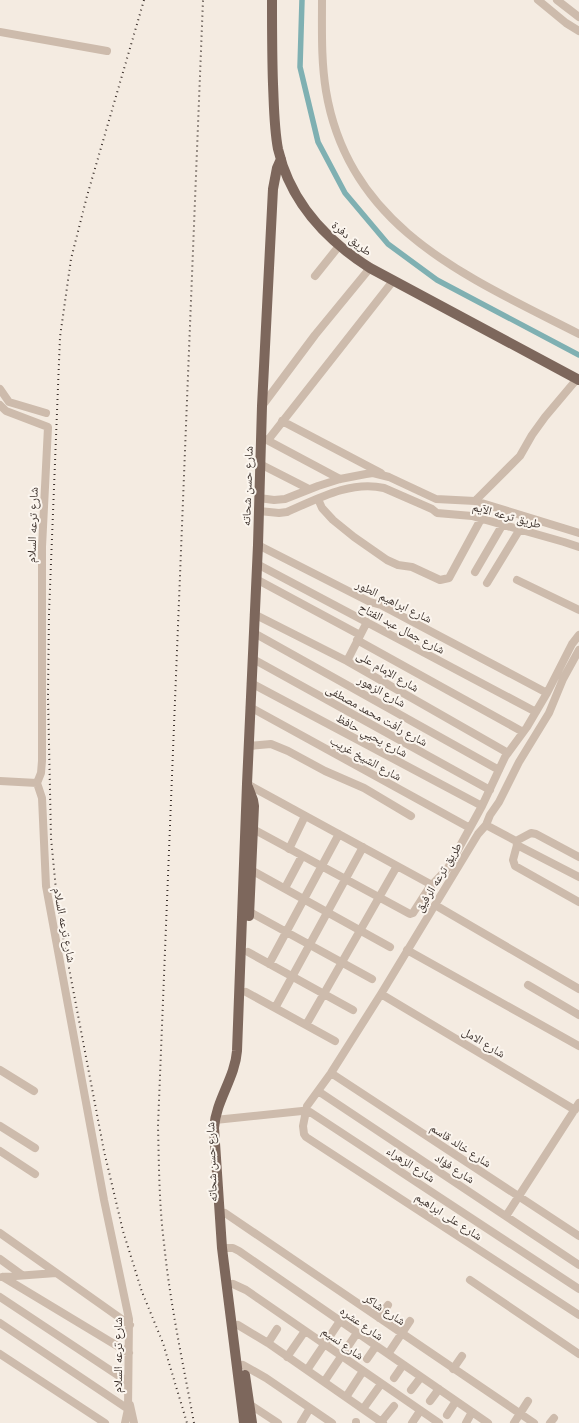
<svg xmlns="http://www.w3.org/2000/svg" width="579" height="1423" font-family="Lato,'Noto Naskh Arabic',sans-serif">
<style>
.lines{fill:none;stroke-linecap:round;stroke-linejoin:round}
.canal{stroke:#7fb0b2;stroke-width:5.5}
.minor{stroke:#cdbbac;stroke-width:8}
.major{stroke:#7d675c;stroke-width:10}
.rail{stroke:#3b302b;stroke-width:2;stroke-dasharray:1 4;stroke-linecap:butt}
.labels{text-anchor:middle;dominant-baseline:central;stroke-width:4;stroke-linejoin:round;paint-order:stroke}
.street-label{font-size:12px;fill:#3b302b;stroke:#fbf5ee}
</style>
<rect width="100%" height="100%" fill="#f4ebe1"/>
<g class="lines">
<path class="canal" d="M 302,0 L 300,67 L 318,142 L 345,193 L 388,244 L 437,280 L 579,355"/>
<path class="minor" d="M 322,0 C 322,31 321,60 326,91 C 349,229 468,277 579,334
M 538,0 L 566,23 L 579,31
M 557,0 L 579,17
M 0,32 L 107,51
M 315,276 L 339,246
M 0,389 L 9,402 L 46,413
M 0,405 L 6,411 L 48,427 L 42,547 L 42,761 L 41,773 L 37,783 L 42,798 L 46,886 L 104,1200 L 129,1319 L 128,1409 L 125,1423
M 262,406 L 315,335 L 370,268
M 282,421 L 381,473
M 265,439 L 340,479
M 268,440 L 393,281
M 260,464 L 309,489
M 259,498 L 274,500 L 285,499 L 318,486 L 340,479 L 366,474 L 373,473 L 389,477 L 436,499 L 475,501 L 579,533
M 318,499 L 322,508 L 333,520 L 354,537 L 387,560 L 398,565 L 412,567 L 440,580 L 449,578 L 481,519
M 475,501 L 520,456 L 532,435 L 545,417 L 577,379
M 259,511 L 279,513 L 287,512 C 317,499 351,480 384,488 L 432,509 L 437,513 L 472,516 L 564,542 L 579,547
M 258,545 L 370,602 L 381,605 L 547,693
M 257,564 L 536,712
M 475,572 L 503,524
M 256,579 L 360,635
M 517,580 L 579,610
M 487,583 L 520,529
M 254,614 L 347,661 L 508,753
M 254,633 L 499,770
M 357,640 L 523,732
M 579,650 L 563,679 L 549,713 L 519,762 L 499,802 L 490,815 L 486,825 L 478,834 L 381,994 L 331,1073 L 307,1106 L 303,1126 L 304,1134 L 306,1137 L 579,1315
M 253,659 L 490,790
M 347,661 L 367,622
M 251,683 L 482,806
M 250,707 L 470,828
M 249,746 L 271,744 L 288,751 L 325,771 L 364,788 L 411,816
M 0,781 L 37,783
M 247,784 L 432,885
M 486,825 L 516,841 L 517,845 L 513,860 L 515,866 L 579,902
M 253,829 L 410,914 L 413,913 L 429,888 L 448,868 L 482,806 L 505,757 L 527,727 L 547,693 L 572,644 L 579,635
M 516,841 L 531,833 L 536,834 L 579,857
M 517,845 L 579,877
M 289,849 L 305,816
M 251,870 L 390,947
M 285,888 L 302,856
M 435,905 L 579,989
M 250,912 L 372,979
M 407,950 L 579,1046
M 248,952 L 353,1010
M 269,964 L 339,834
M 528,985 L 579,1015
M 246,992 L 335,1041
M 381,994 L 575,1110
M 275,1008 L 363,847
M 306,1025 L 397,866
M 0,1070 L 34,1091
M 331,1073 L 579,1236
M 318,1091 L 579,1265
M 215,1120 L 302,1111 L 310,1112 L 579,1289
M 0,1126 L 35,1148
M 0,1151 L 35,1174
M 225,1213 L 534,1423
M 506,1216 L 579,1103
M 0,1233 L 130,1325
M 222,1248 L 233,1248 L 239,1251 L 488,1423
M 0,1259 L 22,1275
M 2,1277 L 56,1273
M 3,1277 L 129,1353
M 470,1280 L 579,1354
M 233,1284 L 246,1290 L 259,1299 L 439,1423
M 0,1297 L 128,1382
M 379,1318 L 388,1305
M 0,1323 L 128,1409
M 238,1325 L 268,1343 L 383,1423
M 268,1343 L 277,1329
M 0,1354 L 105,1423
M 388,1354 L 410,1321
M 287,1357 L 305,1331
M 367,1359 L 376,1346
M 243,1365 L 266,1378 L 332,1423
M 453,1369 L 462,1356
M 307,1370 L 340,1321
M 394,1378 L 403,1365
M 324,1382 L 357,1333
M 411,1390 L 421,1377
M 346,1397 L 363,1371
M 430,1401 L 439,1389
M 249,1404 L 278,1423
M 130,1405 L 134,1423
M 363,1409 L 381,1384
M 447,1415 L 456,1401
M 381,1422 L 394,1406
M 301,1423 L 310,1408
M 356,1423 L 356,1422
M 412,1423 L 420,1411
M 466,1423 L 472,1412
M 514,1423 L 528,1401
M 550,1423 L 554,1418"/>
<path class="major" d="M 272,0 C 272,28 272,56 273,84 C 274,106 274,128 278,149 C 290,201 326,240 370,268 L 579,380
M 248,787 L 253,800 L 254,806 L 249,916
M 245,1375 L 252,1423
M 244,1423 L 222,1248 L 214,1128 C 216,1100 235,1078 237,1051 L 247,784 L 258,545 L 262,406 L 273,189 L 277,168 L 281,159"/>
<path class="rail" d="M 144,0 L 87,196 L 71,259 L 60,337 L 49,613 L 48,696 L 51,838 L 56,890 L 64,942 L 104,1151 L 123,1231 L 142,1292 L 163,1343 L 187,1423
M 194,1423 C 183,1363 170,1304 164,1243 C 159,1204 159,1165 158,1126 L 203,0"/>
</g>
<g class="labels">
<g class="street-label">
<text transform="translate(352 238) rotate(39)">طريق دفرة</text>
<text transform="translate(247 486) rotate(-88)">شارع حسن شحاته</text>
<text transform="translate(507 515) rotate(15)">طريق ترعه الآيم</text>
<text transform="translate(32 525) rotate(-88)">شارع ترعه السلام</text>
<text transform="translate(394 601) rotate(26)">شارع ابراهيم الطور</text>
<text transform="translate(402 628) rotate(28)">شارع جمال عبد الفتاح</text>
<text transform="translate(388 671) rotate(30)">شارع الإمام على</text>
<text transform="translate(382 691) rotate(29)">شارع الزهور</text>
<text transform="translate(377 715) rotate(29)">شارع رأفت محمد مصطفى</text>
<text transform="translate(372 735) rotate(28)">شارع يحيي حافظ</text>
<text transform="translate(366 758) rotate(29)">شارع الشيخ غريب</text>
<text transform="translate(438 877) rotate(-59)">طريق ترعه الرفيق</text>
<text transform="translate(65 925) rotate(79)">شارع ترعه السلام</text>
<text transform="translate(484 1042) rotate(31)">شارع الامل</text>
<text transform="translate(461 1145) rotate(33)">شارع خالد قاسم</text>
<text transform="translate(211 1162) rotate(-92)">شارع حسن شحاته</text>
<text transform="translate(411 1164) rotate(33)">شارع الزهراء</text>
<text transform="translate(455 1168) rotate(33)">شارع فؤاد</text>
<text transform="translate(449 1216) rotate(33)">شارع على ابراهيم</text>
<text transform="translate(385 1309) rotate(34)">شارع شاكر</text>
<text transform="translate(362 1323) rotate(35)">شارع عشره</text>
<text transform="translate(343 1343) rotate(35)">شارع نسيم</text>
<text transform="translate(117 1355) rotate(-90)">شارع ترعه السلام</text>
</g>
</g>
</svg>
